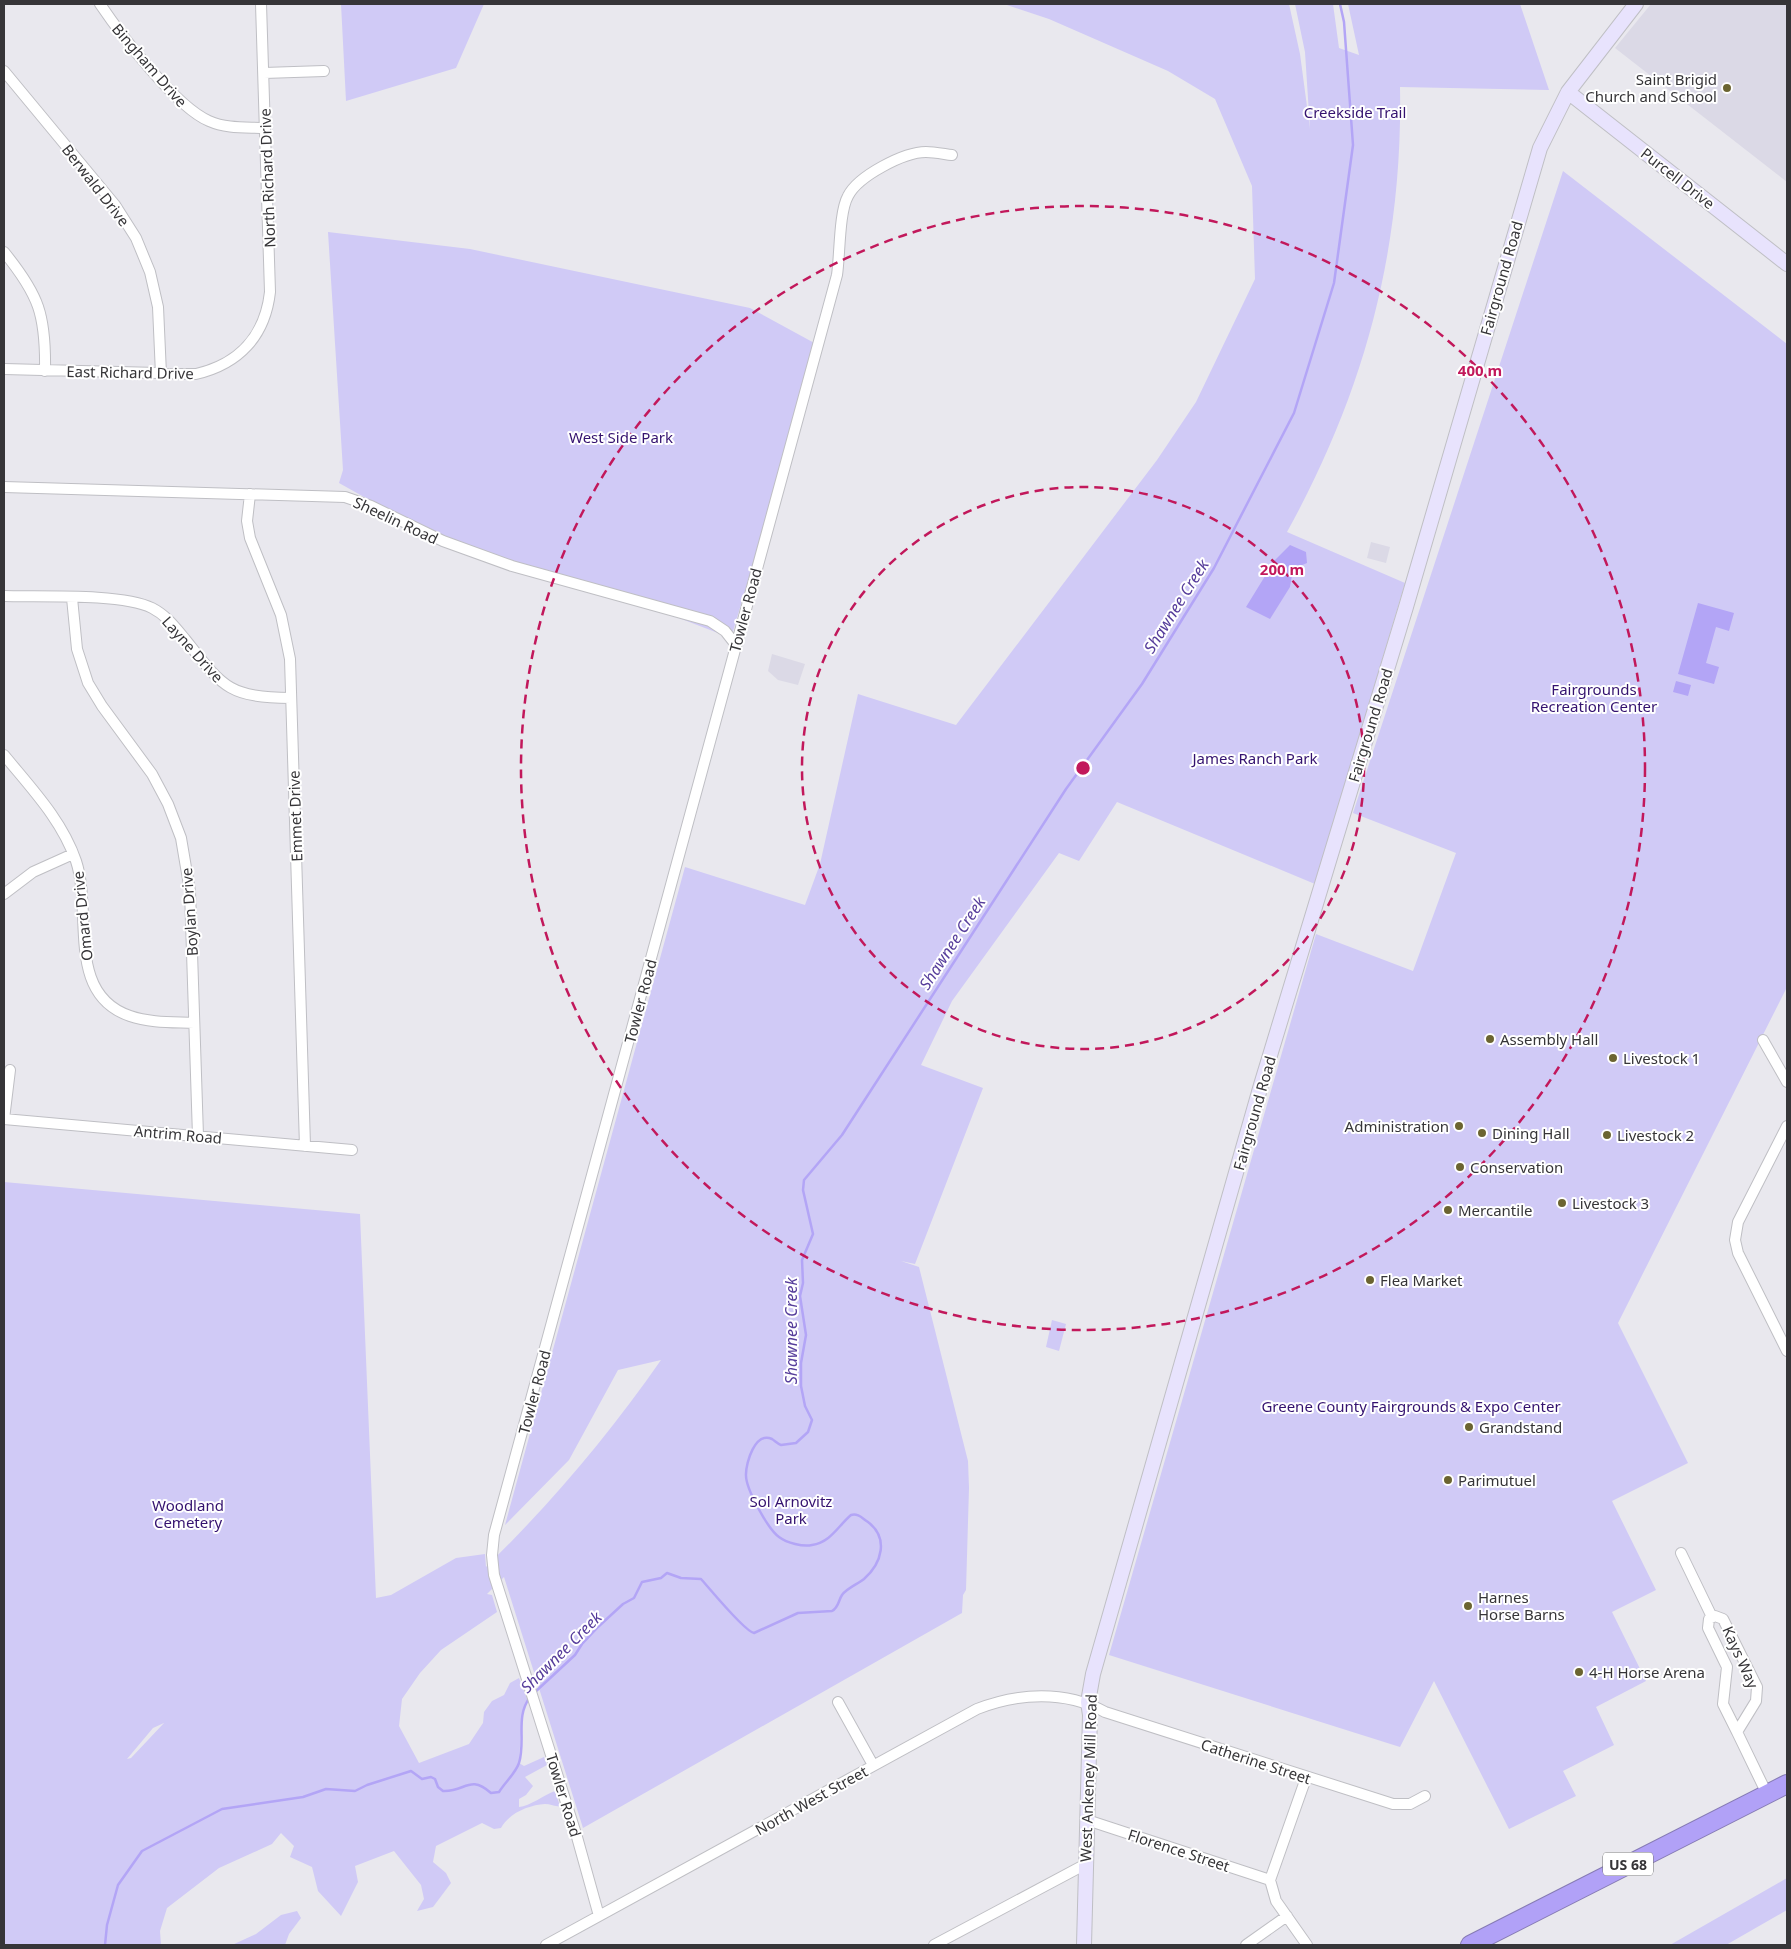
<svg xmlns="http://www.w3.org/2000/svg" width="1791" height="1949" font-family="'Noto Sans',sans-serif">
<style>
.built{fill:#dbd9e6}
.green{fill:#d0caf6;fill-rule:evenodd}
.water{fill:#b3a5f6}
.lines{fill:none;stroke-linecap:round;stroke-linejoin:round}
.stream{stroke:#b3a5f6;stroke-width:2.5}
.street-casing{stroke:#bfbfc4;stroke-width:12}
.secondary-casing{stroke:#bfbfc4;stroke-width:16}
.highway-casing{stroke:#867bb4;stroke-width:20}
.street{stroke:#fff;stroke-width:10}
.secondary{stroke:#e8e3fd;stroke-width:14}
.highway{stroke:#b1a1f7;stroke-width:18}
.ring{fill:none;stroke:#c2185b;stroke-width:2.5;stroke-dasharray:9 6}
.poi-dot{fill:#6b6431;stroke:#fff;stroke-width:2}
.labels{text-anchor:middle;dominant-baseline:central;stroke-width:4;stroke-linejoin:round;paint-order:stroke}
.shield{fill:#fff;stroke:#727274;stroke-width:1}
.shield-label{font-size:14px;font-weight:bold;fill:#363538}
.street-label{font-size:15px;fill:#363538;stroke:#fff}
.poi-label{font-size:15px;fill:#363538;stroke:#fff;text-anchor:start}
.park-label{font-size:15px;fill:#34126f;stroke:#fff}
.water-label{font-size:16px;font-style:italic;fill:#563d9b;stroke:#fff}
.centre{fill:#c2185b;stroke:#fff;stroke-width:2.5}
.ring-label{font-size:15px;text-anchor:middle;font-weight:bold;fill:#c2185b;stroke:#fff;stroke-width:4;stroke-linejoin:round;paint-order:stroke}
</style>
<rect width="100%" height="100%" fill="#e9e8ee"/>
<path class="built" d="M 1651,4 L 1787,4 L 1787,182 L 1615,48 Z
M 1371,542 L 1390,547 L 1386,563 L 1367,558 Z
M 772,654 L 805,664 L 798,685 L 778,680 L 768,671 Z"/>
<path class="green" d="M 341,4 L 484,4 L 456,68 L 346,101 Z
M 1004,4 L 1289,4 L 1300,54 L 1310,129 L 1305,52 L 1295,4 L 1333,4 L 1339,48 L 1359,55 L 1348,4 L 1520,4 L 1549,90 L 1400,87 C 1403,248 1365,391 1287,532 L 1405,583 L 1315,884 L 1117,802 L 1079,861 L 1059,853 L 952,1001 L 921,1065 L 983,1088 L 915,1264 L 901,1261 L 919,1267 L 968,1461 L 969,1488 L 966,1590 L 963,1595 L 962,1613 L 583,1828 L 504,1577 L 487,1594 L 492,1595 L 497,1612 L 441,1650 L 420,1673 L 402,1699 L 399,1726 L 419,1763 L 469,1744 L 483,1723 L 484,1712 L 492,1701 L 504,1695 L 510,1683 L 519,1678 L 528,1701 L 522,1713 L 519,1763 L 524,1766 L 544,1757 L 547,1765 L 525,1777 L 533,1786 L 526,1795 L 519,1799 L 519,1807 C 530,1806 544,1795 555,1791 L 560,1806 C 554,1807 551,1804 545,1804 C 529,1805 509,1813 501,1828 L 494,1829 L 482,1823 L 436,1846 L 433,1862 L 446,1873 L 451,1883 L 433,1907 L 417,1911 L 424,1899 L 421,1885 L 394,1851 L 355,1866 L 358,1882 L 341,1916 L 318,1891 L 312,1867 L 290,1857 L 294,1846 L 281,1833 L 272,1844 L 219,1868 L 167,1908 L 160,1931 L 161,1945 L 4,1945 L 4,1182 L 360,1214 L 376,1598 L 391,1595 L 456,1558 L 485,1554 L 486,1567 C 551,1503 609,1435 661,1360 L 618,1370 L 569,1460 L 505,1525 L 685,867 L 805,905 L 820,864 L 858,694 L 956,725 L 1157,460 L 1196,402 L 1255,279 L 1252,186 L 1215,99 L 1168,71 L 1049,19 ZM 164,1723 L 131,1758 L 127,1759 L 153,1728 Z
M 1563,171 L 1787,344 L 1787,987 L 1618,1323 L 1688,1463 L 1612,1501 L 1656,1590 L 1612,1612 L 1646,1681 L 1596,1707 L 1614,1745 L 1563,1771 L 1576,1796 L 1509,1829 L 1434,1681 L 1400,1747 L 1109,1655 L 1316,934 L 1413,971 L 1456,853 L 1353,813 Z
M 328,232 L 470,249 L 750,308 L 818,345 L 731,638 L 619,595 L 443,541 L 339,483 L 343,470 Z
M 1052,1320 L 1066,1324 L 1059,1351 L 1046,1347 Z
M 1787,1878 L 1787,1910 L 1726,1945 L 1670,1945 Z
M 297,1911 L 301,1918 L 289,1934 L 285,1945 L 232,1945 L 256,1934 L 281,1915 Z"/>
<path class="water" d="M 1290,545 L 1306,552 L 1307,563 L 1293,569 L 1290,587 L 1270,619 L 1246,607 L 1275,560 Z
M 1698,603 L 1734,613 L 1729,631 L 1716,627 L 1706,663 L 1719,667 L 1714,684 L 1678,674 Z
M 1676,681 L 1691,685 L 1688,696 L 1673,692 Z"/>
<g class="lines">
<path class="stream" d="M 534,1693 L 575,1655 L 582,1644 L 598,1627 L 623,1604 L 634,1598 L 642,1582 L 661,1578 L 667,1573 L 681,1578 L 701,1579 C 710,1589 745,1632 754,1633 L 798,1613 L 832,1611 C 839,1607 838,1601 842,1595 C 847,1588 858,1584 864,1579 C 882,1563 889,1538 868,1522 C 862,1518 858,1513 851,1515 C 838,1526 831,1542 812,1545 C 803,1547 787,1543 779,1537 C 768,1529 745,1488 746,1474 C 746,1463 755,1431 772,1439 C 775,1441 778,1444 781,1445 L 796,1443 L 808,1432 L 812,1420 L 805,1406 L 801,1386 L 801,1363 L 806,1335 L 800,1296 L 803,1283 L 802,1260 L 813,1234 L 803,1190 L 804,1180 L 842,1135 L 1066,789 L 1142,684 L 1214,568 L 1294,413 L 1334,283 L 1353,145 L 1344,22 L 1340,4
M 105,1945 L 107,1925 L 118,1885 L 142,1851 L 222,1809 L 303,1797 L 326,1789 L 355,1791 L 367,1785 L 411,1771 L 422,1779 L 431,1777 L 435,1779 L 438,1787 L 443,1791 C 466,1792 469,1774 491,1793 L 499,1792 C 506,1781 515,1774 519,1763 C 526,1740 515,1717 530,1697"/>
<defs>
<path id="street" d="M 100,4 C 121,35 176,107 209,121 C 227,129 246,127 265,128
M 4,71 L 115,205 L 136,238 L 150,272 L 158,307 L 161,374
M 264,73 L 324,71
M 4,252 C 39,295 46,315 45,371
M 4,369 L 196,374 C 239,364 265,336 270,292 L 261,4
M 4,487 L 345,497 L 371,506 L 443,541 L 512,566 L 710,621 L 725,631 L 736,645
M 250,494 L 247,521 L 250,538 L 281,615 L 290,659 L 305,1146
M 4,596 C 39,597 122,593 152,608 C 166,615 175,627 185,639 C 223,687 227,697 291,698
M 72,598 L 77,649 L 88,683 L 102,706 L 152,774 L 168,804 L 181,838 L 190,891 L 198,1136
M 4,755 C 31,788 62,820 76,861 C 93,912 65,994 130,1016 C 150,1023 174,1022 194,1023
M 4,894 L 33,872 L 73,854
M 1763,1040 L 1787,1082
M 10,1070 L 4,1119 L 352,1150
M 1787,1126 L 1738,1222 L 1735,1240 L 1738,1253 L 1787,1351
M 1681,1553 L 1712,1617
M 838,1702 L 873,1765
M 1737,1732 L 1723,1704 L 1727,1667 L 1708,1628 L 1709,1619 L 1715,1616 L 1723,1619 L 1757,1687 L 1756,1701 L 1737,1732 L 1767,1794
M 1306,1778 L 1270,1880 L 1276,1901 L 1307,1945
M 1087,1820 L 1270,1880
M 599,1916 L 577,1837 L 494,1575 L 492,1555 L 494,1535 L 837,275 C 840,255 839,212 848,196 C 858,176 904,152 926,152 C 934,152 944,154 952,155
M 546,1945 L 977,1709 C 1018,1693 1065,1690 1105,1712 L 1393,1804 L 1410,1804 L 1425,1796
M 934,1945 L 1086,1864
M 1246,1945 L 1287,1916"/>
<path id="secondary" d="M 1568,92 L 1787,264
M 1084,1945 L 1090,1715 L 1088,1702 L 1093,1674 L 1261,1085 L 1406,607 L 1540,148 L 1568,92 L 1636,4"/>
<path id="highway" d="M 1470,1945 L 1787,1784"/>
</defs>
<use href="#street" class="street-casing"/>
<use href="#secondary" class="secondary-casing"/>
<use href="#highway" class="highway-casing"/>
<use href="#street" class="street"/>
<use href="#secondary" class="secondary"/>
<use href="#highway" class="highway"/>
</g>
<g class="ring">
<circle cx="1083" cy="768" r="281"/>
<circle cx="1083" cy="768" r="562"/>
</g>
<g class="poi-dot">
<circle cx="1727" cy="88" r="5"/>
<circle cx="1490" cy="1039" r="5"/>
<circle cx="1613" cy="1058" r="5"/>
<circle cx="1459" cy="1126" r="5"/>
<circle cx="1482" cy="1133" r="5"/>
<circle cx="1607" cy="1135" r="5"/>
<circle cx="1460" cy="1167" r="5"/>
<circle cx="1562" cy="1203" r="5"/>
<circle cx="1448" cy="1210" r="5"/>
<circle cx="1370" cy="1280" r="5"/>
<circle cx="1469" cy="1427" r="5"/>
<circle cx="1448" cy="1480" r="5"/>
<circle cx="1468" cy="1606" r="5"/>
<circle cx="1579" cy="1672" r="5"/>
</g>
<g class="labels">
<rect class="shield" x="1603" y="1852.5" width="50" height="23" rx="4"/>
<g class="shield-label">
<text x="1628" y="1864">US 68</text>
</g>
<g class="street-label">
<text transform="translate(150 65) rotate(49)">Bingham Drive</text>
<text transform="translate(267 178) rotate(-92)">North Richard Drive</text>
<text transform="translate(1678 178) rotate(38)">Purcell Drive</text>
<text transform="translate(96 185) rotate(52)">Berwald Drive</text>
<text transform="translate(1501 278) rotate(-74)">Fairground Road</text>
<text transform="translate(130 372) rotate(1)">East Richard Drive</text>
<text transform="translate(396 520) rotate(25)">Sheelin Road</text>
<text transform="translate(745 610) rotate(-75)">Towler Road</text>
<text transform="translate(193 649) rotate(48)">Layne Drive</text>
<text transform="translate(1370 725) rotate(-73)">Fairground Road</text>
<text transform="translate(295 816) rotate(-92)">Emmet Drive</text>
<text transform="translate(189 912) rotate(-94)">Boylan Drive</text>
<text transform="translate(82 916) rotate(-96)">Omard Drive</text>
<text transform="translate(640 1001) rotate(-75)">Towler Road</text>
<text transform="translate(1254 1113) rotate(-74)">Fairground Road</text>
<text transform="translate(178 1134) rotate(5)">Antrim Road</text>
<text transform="translate(534 1392) rotate(-75)">Towler Road</text>
<text transform="translate(1741 1657) rotate(66)">Kays Way</text>
<text transform="translate(1256 1761) rotate(18)">Catherine Street</text>
<text transform="translate(1088 1778) rotate(-88)">West Ankeney Mill Road</text>
<text transform="translate(564 1795) rotate(73)">Towler Road</text>
<text transform="translate(811 1800) rotate(-29)">North West Street</text>
<text transform="translate(1179 1850) rotate(18)">Florence Street</text>
</g>
<g class="poi-label">
<text x="1717" y="79" text-anchor="end">Saint Brigid<tspan x="1717" dy="17">Church and School</tspan></text>
<text x="1500" y="1039">Assembly Hall</text>
<text x="1623" y="1058">Livestock 1</text>
<text x="1449" y="1126" text-anchor="end">Administration</text>
<text x="1492" y="1133">Dining Hall</text>
<text x="1617" y="1135">Livestock 2</text>
<text x="1470" y="1167">Conservation</text>
<text x="1572" y="1203">Livestock 3</text>
<text x="1458" y="1210">Mercantile</text>
<text x="1380" y="1280">Flea Market</text>
<text x="1479" y="1427">Grandstand</text>
<text x="1458" y="1480">Parimutuel</text>
<text x="1478" y="1597">Harnes<tspan x="1478" dy="17">Horse Barns</tspan></text>
<text x="1589" y="1672">4-H Horse Arena</text>
</g>
<g class="park-label">
<text x="1355" y="112">Creekside Trail</text>
<text x="621" y="437">West Side Park</text>
<text x="1594" y="689">Fairgrounds<tspan x="1594" dy="17">Recreation Center</tspan></text>
<text x="1255" y="758">James Ranch Park</text>
<text x="1411" y="1406">Greene County Fairgrounds &amp; Expo Center</text>
<text x="791" y="1501">Sol Arnovitz<tspan x="791" dy="17">Park</tspan></text>
<text x="188" y="1505">Woodland<tspan x="188" dy="17">Cemetery</tspan></text>
</g>
<g class="water-label">
<text transform="translate(1176 606) rotate(-58)">Shawnee Creek</text>
<text transform="translate(952 943) rotate(-57)">Shawnee Creek</text>
<text transform="translate(791 1331) rotate(-90)">Shawnee Creek</text>
<text transform="translate(561 1652) rotate(-45)">Shawnee Creek</text>
</g>
</g>
<circle cx="1083" cy="768" r="8" class="centre"/>
<g class="ring-label">
<text x="1480" y="376">400 m</text>
<text x="1282" y="575">200 m</text>
</g>
<rect width="1791" height="1949" fill="none" stroke="#363538" stroke-width="10"/>
</svg>
